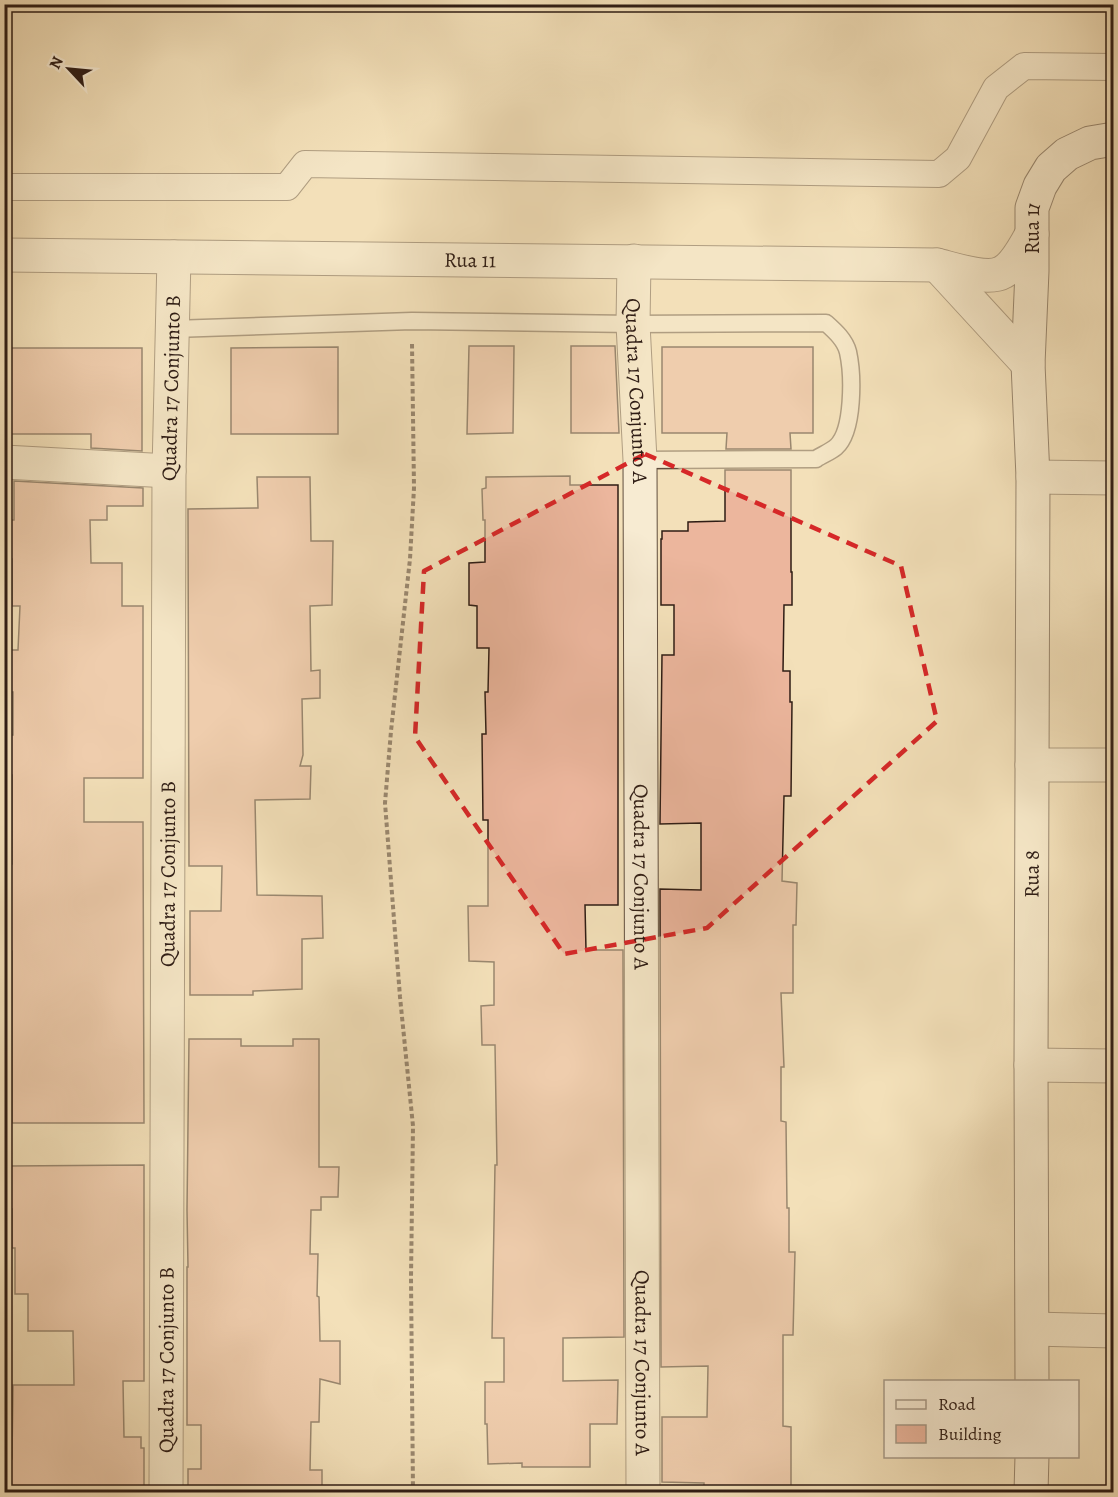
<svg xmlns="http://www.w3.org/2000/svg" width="1118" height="1497" font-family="Alegreya,serif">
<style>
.building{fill:#ecb69d;stroke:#2f1d15;stroke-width:1.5}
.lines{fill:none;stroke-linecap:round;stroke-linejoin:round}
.service-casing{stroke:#604e3e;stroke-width:19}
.pedestrian-casing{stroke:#604e3e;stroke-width:28}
.minor-casing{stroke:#604e3e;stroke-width:35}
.tertiary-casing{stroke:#604e3e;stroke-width:35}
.secondary-casing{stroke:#2f1d15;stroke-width:35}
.path{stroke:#2f1d15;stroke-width:4;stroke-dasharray:4.5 3;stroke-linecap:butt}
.service{stroke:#f7ebd2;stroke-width:16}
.pedestrian{stroke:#f7ebd2;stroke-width:26}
.minor{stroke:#f7ebd2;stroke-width:33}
.tertiary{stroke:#f7ebd2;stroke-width:33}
.secondary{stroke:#f7ebd2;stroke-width:33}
.marked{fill:none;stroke:#d62828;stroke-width:4.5;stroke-dasharray:12 8;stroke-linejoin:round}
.labels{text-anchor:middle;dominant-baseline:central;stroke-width:6;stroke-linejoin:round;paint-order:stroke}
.street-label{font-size:21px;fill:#2f1d15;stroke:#f7ebd2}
</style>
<rect width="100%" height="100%" fill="#f3e0b9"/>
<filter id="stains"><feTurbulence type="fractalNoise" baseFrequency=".00333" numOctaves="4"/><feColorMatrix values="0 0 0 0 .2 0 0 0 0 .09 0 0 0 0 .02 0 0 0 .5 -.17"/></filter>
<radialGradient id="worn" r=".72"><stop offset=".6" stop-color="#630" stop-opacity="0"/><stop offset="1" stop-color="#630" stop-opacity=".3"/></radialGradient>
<path class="building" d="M 469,346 L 514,346 L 513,433 L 467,434 Z
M 571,346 L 615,346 L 619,433 L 571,433 Z
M 338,347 L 338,434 L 231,434 L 231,348 Z
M 662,347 L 813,347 L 813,433 L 790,433 L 791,449 L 726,449 L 727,433 L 662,433 Z
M 4,348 L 142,348 L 142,451 L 91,448 L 91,434 L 4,434 Z
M 725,470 L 791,470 L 791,572 L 792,572 L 792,605 L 784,605 L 783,671 L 790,671 L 790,702 L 792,702 L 791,796 L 784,796 L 782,881 L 797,883 L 796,925 L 793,925 L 793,993 L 781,993 L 784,1067 L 781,1067 L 781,1121 L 786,1122 L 787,1208 L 789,1208 L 789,1252 L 795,1252 L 793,1335 L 783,1335 L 783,1426 L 791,1427 L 791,1492 L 704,1492 L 704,1483 L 662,1482 L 662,1417 L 707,1417 L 708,1366 L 661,1367 L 660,889 L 701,890 L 701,823 L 660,824 L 662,655 L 674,655 L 674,605 L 661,605 L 661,539 L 662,539 L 662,531 L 688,531 L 688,522 L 725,521 Z
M 570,476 L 570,485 L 618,485 L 618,905 L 585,905 L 586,950 L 623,950 L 624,1337 L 563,1338 L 563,1381 L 618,1380 L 617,1424 L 590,1424 L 590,1467 L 522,1467 L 522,1463 L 488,1464 L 487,1424 L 485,1424 L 485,1382 L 504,1382 L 504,1338 L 492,1338 L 495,1165 L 497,1165 L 495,1045 L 482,1045 L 481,1006 L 494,1005 L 494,962 L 469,961 L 468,906 L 488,906 L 488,820 L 483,820 L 482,734 L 486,734 L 485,692 L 488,692 L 489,648 L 477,648 L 477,606 L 469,605 L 469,563 L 485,562 L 485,520 L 483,520 L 482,489 L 486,488 L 486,477 Z
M 257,477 L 310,477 L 311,541 L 333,541 L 332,605 L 310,606 L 311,671 L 320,670 L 320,698 L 302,699 L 303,755 L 300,766 L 311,766 L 310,799 L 255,800 L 257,895 L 322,896 L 323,938 L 302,939 L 302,989 L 253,991 L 253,995 L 190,995 L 190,911 L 221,911 L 222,866 L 189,866 L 188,509 L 258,508 Z
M 14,481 L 143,488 L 143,506 L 107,506 L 107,520 L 90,520 L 91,563 L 122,563 L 122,606 L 143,606 L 143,778 L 84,778 L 84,822 L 143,822 L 144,1123 L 12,1123 L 12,951 L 4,951 L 4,864 L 12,864 L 12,775 L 11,775 L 11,735 L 13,735 L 13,692 L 4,692 L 4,650 L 18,650 L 20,606 L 12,606 L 12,559 L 11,559 L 11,520 L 14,520 Z
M 189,1039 L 241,1039 L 241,1046 L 293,1046 L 293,1039 L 319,1039 L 319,1167 L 339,1167 L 338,1197 L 321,1197 L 321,1210 L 311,1210 L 310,1254 L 318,1254 L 317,1296 L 319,1297 L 320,1341 L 340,1341 L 340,1384 L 320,1379 L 319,1422 L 311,1422 L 310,1470 L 322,1470 L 322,1492 L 188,1492 L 188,1469 L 201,1469 L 201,1425 L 187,1425 L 187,1267 L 188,1267 L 187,1210 Z
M 144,1165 L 144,1381 L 123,1381 L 124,1437 L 141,1437 L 141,1448 L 144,1448 L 144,1492 L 91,1492 L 91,1486 L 4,1486 L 4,1459 L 12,1459 L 13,1385 L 74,1385 L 73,1331 L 28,1331 L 28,1294 L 15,1294 L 15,1248 L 12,1248 L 12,1209 L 9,1209 L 9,1166 Z"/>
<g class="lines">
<defs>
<path id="service" d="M 173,329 L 412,321 L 633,324 L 826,323 C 835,331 845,340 848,352 C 853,375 854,431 836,447 C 830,452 822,455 816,459 L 640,460"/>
<path id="pedestrian" d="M 4,187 L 287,187 L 305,164 L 939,174 L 958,158 L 996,88 L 1024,66 L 1114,67"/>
<g id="minor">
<path id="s1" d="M 634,261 L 633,324 L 640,460 L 643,1492"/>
<path d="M 4,462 L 169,471"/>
<path d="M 1033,477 L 1114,478"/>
<path d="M 1032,765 L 1114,765"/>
<path d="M 1031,1065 L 1114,1066"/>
<path d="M 1033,1329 L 1114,1331"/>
<path id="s2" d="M 166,1492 L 169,471 L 174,257"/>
</g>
<g id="tertiary">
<path id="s3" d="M 4,255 L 937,265 C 953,269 988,281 1003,272 C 1016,265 1024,247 1032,234"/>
<path d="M 937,265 L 1028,364"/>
</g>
<g id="secondary">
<path id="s4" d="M 1032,1382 L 1031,1065 L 1033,477 L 1028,364 L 1032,271 L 1032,208 L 1040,186 L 1051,168 L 1067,154 L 1090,143 L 1114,139"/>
<path d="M 1031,1492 L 1032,1456"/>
</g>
</defs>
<use href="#service" class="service-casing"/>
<use href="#pedestrian" class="pedestrian-casing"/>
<use href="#minor" class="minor-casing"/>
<use href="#tertiary" class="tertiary-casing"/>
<use href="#secondary" class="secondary-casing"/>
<path class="path" d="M 412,344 L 414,488 L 410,559 L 391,731 L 385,803 L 400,997 L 413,1126 L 411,1278 L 413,1492"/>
<use href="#service" class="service"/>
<use href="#pedestrian" class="pedestrian"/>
<use href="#minor" class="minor"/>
<use href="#tertiary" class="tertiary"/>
<use href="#secondary" class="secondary"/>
</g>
<path d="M0 0H1118V1497H0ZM 645,454 L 901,566 L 937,721 L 707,928 L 564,954 L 415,737 L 424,571 Z" fill="#f3e0b9" fill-opacity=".55" fill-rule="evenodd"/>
<path class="marked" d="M 645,454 L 901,566 L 937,721 L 707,928 L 564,954 L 415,737 L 424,571 Z"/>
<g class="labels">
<g class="street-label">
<text stroke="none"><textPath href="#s4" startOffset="1154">Rua 11</textPath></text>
<text stroke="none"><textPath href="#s3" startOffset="466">Rua 11</textPath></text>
<text stroke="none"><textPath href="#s2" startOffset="1104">Quadra 17 Conjunto B</textPath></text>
<text stroke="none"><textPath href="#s1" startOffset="130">Quadra 17 Conjunto A</textPath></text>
<text stroke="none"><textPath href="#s4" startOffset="508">Rua 8</textPath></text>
<text stroke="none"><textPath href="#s2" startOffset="618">Quadra 17 Conjunto B</textPath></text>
<text stroke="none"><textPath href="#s1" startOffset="616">Quadra 17 Conjunto A</textPath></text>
<text stroke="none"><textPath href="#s2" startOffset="132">Quadra 17 Conjunto B</textPath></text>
<text stroke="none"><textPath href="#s1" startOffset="1102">Quadra 17 Conjunto A</textPath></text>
</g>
</g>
<rect width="1118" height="1497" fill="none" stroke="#f3e0b9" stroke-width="24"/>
<rect x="6" y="6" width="1106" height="1485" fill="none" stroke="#2f1d15" stroke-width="3"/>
<rect x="12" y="12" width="1094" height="1473" fill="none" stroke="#2f1d15" stroke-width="1.5"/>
<rect x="884" y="1380" width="195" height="78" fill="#f7ebd2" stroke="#a79986" stroke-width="1.5"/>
<rect x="896" y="1400" width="30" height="9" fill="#f7ebd2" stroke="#a79986" stroke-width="1.5"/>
<text x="938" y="1410" font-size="18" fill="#2f1d15">Road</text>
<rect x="896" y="1425" width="30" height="18" fill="#ecb69d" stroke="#a79986" stroke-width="1.5"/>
<text x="938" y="1440" font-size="18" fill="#2f1d15">Building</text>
<g transform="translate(69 69) rotate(296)" stroke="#f7ebd2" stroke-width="4.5" paint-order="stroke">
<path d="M0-4.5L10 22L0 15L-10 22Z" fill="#2f1d15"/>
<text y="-9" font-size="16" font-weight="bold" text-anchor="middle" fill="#2f1d15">N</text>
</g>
<rect width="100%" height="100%" filter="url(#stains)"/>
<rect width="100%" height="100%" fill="url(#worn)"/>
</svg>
